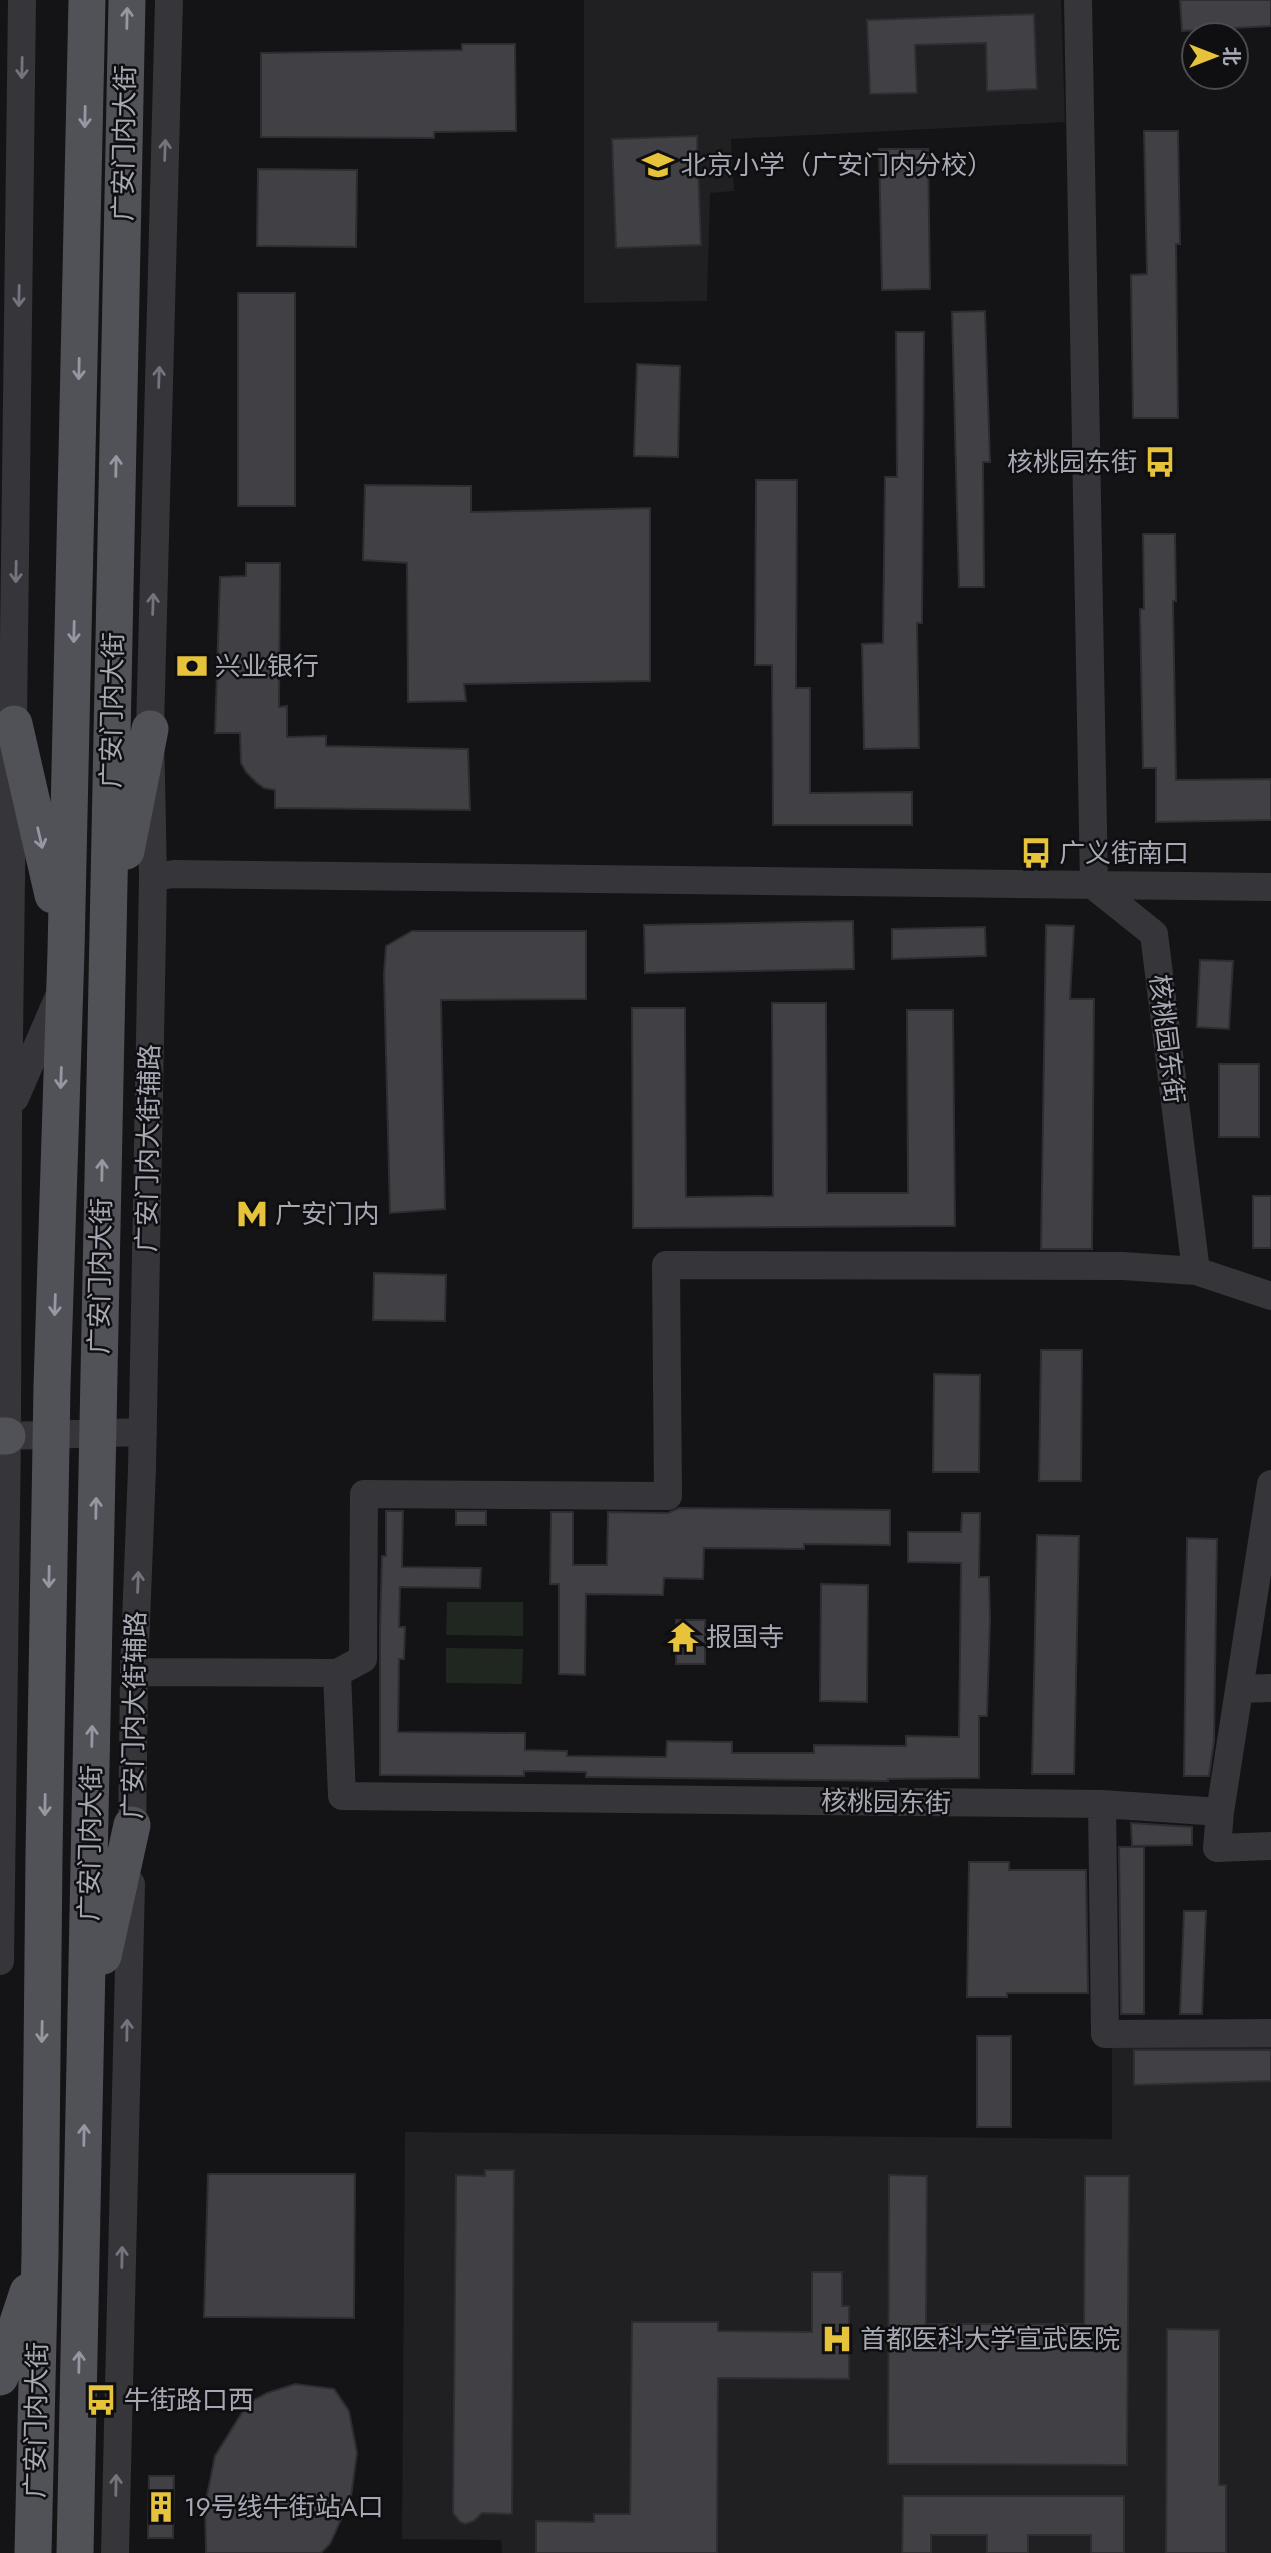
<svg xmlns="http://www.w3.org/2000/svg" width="1271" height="2553" font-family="Jost,'Noto Sans SC',sans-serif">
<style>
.built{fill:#201f22}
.green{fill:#202721}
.building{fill:#404045;stroke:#2e2d31;stroke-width:2}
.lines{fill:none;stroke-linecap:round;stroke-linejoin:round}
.minor{stroke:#35353a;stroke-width:28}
.major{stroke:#515158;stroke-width:37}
.oneway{stroke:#9597a2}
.oneway2{stroke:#73747d}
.labels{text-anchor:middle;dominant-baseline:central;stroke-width:5;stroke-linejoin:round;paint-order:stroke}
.street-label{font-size:26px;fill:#a6a8b4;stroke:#0f0e10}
.poi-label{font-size:26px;fill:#a6a8b4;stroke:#0f0e10;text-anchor:start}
</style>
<rect width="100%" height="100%" fill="#141315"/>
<path class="built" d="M 584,0 L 1061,0 L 1065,122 L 731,139 L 734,191 L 710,193 L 707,301 L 584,303 Z
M 1271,2038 L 1271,2553 L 502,2553 L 501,2540 L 402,2539 L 405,2132 L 1112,2139 L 1112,2040 Z"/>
<path class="green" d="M 447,1602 L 523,1602 L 523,1636 L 446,1635 Z
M 446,1648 L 523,1649 L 522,1684 L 446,1683 Z"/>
<path class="building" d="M 1180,0 L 1271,0 L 1271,26 L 1182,31 Z
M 1034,14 L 1037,89 L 987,91 L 986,43 L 915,45 L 917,93 L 870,94 L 867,20 Z
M 462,44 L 515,44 L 516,131 L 434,132 L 434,138 L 261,137 L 261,53 L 462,50 Z
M 1144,131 L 1178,131 L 1180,244 L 1176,244 L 1178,418 L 1133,418 L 1131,275 L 1147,274 Z
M 697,136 L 701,245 L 616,248 L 612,139 Z
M 879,149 L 928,149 L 930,289 L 882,290 Z
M 258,169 L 357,170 L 356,247 L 257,246 Z
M 238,293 L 295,293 L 295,506 L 238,506 Z
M 985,311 L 990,462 L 983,462 L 984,587 L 959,587 L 952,312 Z
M 896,332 L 924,332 L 922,623 L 917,623 L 919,748 L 864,749 L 862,644 L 883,643 L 885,477 L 897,477 Z
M 637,364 L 680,366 L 678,457 L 634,456 Z
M 756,480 L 797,480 L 796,688 L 810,688 L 810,793 L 912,792 L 912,825 L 773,825 L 772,665 L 755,665 Z
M 365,485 L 471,486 L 471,512 L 650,508 L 650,681 L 464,684 L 466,701 L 408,702 L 407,563 L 363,560 Z
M 1143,534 L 1175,534 L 1176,601 L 1173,601 L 1176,780 L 1271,779 L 1271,820 L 1156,822 L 1156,768 L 1143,768 L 1140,609 L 1144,609 Z
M 246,563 L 280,563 L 279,707 L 287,706 L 287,737 L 326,736 L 326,746 L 468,749 L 470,810 L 275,808 L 275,790 L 264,788 L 256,782 L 246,772 L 241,763 L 240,733 L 215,733 L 220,577 L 246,576 Z
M 853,921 L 854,969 L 645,973 L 644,925 Z
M 1046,925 L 1074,926 L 1070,999 L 1094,999 L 1092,1249 L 1041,1249 Z
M 985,927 L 986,956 L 892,959 L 892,929 Z
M 412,931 L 586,931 L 586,999 L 441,1000 L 445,1209 L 390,1213 L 384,974 L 386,946 Z
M 1200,960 L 1233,961 L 1229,1029 L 1197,1027 Z
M 772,1003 L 826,1003 L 827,1193 L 908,1193 L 907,1010 L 953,1010 L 955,1226 L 633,1228 L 632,1008 L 685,1008 L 686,1197 L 773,1196 Z
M 1219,1064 L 1259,1064 L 1259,1137 L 1219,1137 Z
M 1253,1196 L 1271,1196 L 1271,1248 L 1253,1248 Z
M 374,1273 L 446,1275 L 445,1321 L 373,1320 Z
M 1041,1350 L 1082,1350 L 1081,1481 L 1039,1481 Z
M 934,1374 L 980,1375 L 979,1472 L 933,1472 Z
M 679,1508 L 890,1510 L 890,1545 L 804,1544 L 804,1549 L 704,1548 L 703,1579 L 664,1578 L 663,1595 L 586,1594 L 585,1675 L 559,1674 L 559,1584 L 550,1584 L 551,1512 L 573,1512 L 573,1565 L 607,1565 L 608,1512 L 668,1513 Z
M 386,1511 L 403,1511 L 402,1567 L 481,1568 L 480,1588 L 400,1587 L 399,1627 L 405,1627 L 404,1659 L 399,1659 L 398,1732 L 525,1733 L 525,1750 L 567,1751 L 567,1756 L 666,1757 L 667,1741 L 732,1742 L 732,1753 L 814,1753 L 814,1745 L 906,1746 L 906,1736 L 959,1737 L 961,1563 L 908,1562 L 908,1532 L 961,1532 L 962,1513 L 980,1513 L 979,1577 L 989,1577 L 990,1619 L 987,1716 L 979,1716 L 979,1778 L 888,1779 L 888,1781 L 586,1777 L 586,1772 L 524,1771 L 524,1776 L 380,1775 L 380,1626 L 382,1556 L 386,1556 Z
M 456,1511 L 486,1511 L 486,1525 L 456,1525 Z
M 1037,1535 L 1079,1536 L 1074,1774 L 1032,1774 Z
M 1187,1538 L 1217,1539 L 1214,1741 L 1209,1776 L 1184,1776 Z
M 821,1584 L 868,1585 L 867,1702 L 820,1701 Z
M 676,1620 L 705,1620 L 705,1664 L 676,1664 Z
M 1131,1823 L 1192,1827 L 1192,1845 L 1132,1846 Z
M 1119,1847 L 1144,1847 L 1144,2014 L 1121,2014 Z
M 969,1862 L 1009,1862 L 1009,1870 L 1086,1870 L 1088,1993 L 1007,1993 L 1007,1997 L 967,1997 Z
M 1184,1911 L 1206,1911 L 1202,2014 L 1180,2014 Z
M 977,2036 L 1011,2036 L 1011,2127 L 977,2127 Z
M 1134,2050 L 1271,2050 L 1271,2081 L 1134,2085 Z
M 485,2170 L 514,2170 L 512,2514 L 482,2513 L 474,2521 L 465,2524 L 460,2522 L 453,2513 L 456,2175 L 485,2176 Z
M 208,2174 L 355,2174 L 354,2318 L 204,2317 Z
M 889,2175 L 927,2176 L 926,2324 L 1084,2324 L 1085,2176 L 1129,2176 L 1127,2465 L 888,2464 Z
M 812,2272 L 842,2272 L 842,2306 L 849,2306 L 849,2379 L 718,2378 L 717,2553 L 536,2553 L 536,2521 L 594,2522 L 594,2514 L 630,2514 L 632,2322 L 718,2322 L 718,2331 L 812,2332 Z
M 1167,2329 L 1219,2330 L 1219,2485 L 1226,2485 L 1226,2553 L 1166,2553 Z
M 295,2384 L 334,2389 L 349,2411 L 357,2453 L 351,2497 L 330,2544 L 321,2553 L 206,2553 L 205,2505 L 215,2456 L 248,2403 L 267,2393 Z
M 149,2476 L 174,2476 L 173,2538 L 148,2538 Z
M 903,2496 L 1124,2496 L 1124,2553 L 1091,2553 L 1091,2535 L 1028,2535 L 1028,2553 L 987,2553 L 987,2535 L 931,2535 L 931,2553 L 902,2553 Z"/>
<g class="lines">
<path class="minor" d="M 1078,0 L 1094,886 L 1154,934 L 1196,1271 L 1271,1296
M 153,877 L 174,874 L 1271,887
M 15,1098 L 60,994
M 7,1436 L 143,1432
M 134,1672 L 337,1673 L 363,1659 L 364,1494 L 668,1496 L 666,1265 L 1123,1266 L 1196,1271
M 337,1673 L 342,1796 L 1102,1804 L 1220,1812 L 1271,1484
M 1239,1689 L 1271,1688
M 1102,1804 L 1105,2034 L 1271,2033
M 1220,1812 L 1217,1848 L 1271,1846
M 132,1843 L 134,1672 L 142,1469 L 153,877 L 150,729 L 169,0
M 0,1961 L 7,1436 L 8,1119 L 22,0
M 115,2553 L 131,1884"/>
<path class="major" d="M 14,724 L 53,895
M 126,851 L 150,729
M 0,1436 L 7,1436
M 103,1956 L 132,1825
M 0,2377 L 28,2292
M 33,2553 L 40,2254 L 44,1855 L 52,1386 L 66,951 L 87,0
M 75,2553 L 127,0"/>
</g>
<defs><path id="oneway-shaft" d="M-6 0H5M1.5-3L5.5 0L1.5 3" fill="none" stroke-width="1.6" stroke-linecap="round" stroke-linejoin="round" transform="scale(1.75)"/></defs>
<g class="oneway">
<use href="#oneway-shaft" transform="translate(127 18) rotate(-89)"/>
<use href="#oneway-shaft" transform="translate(85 117) rotate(91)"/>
<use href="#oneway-shaft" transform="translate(79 369) rotate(91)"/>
<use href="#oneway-shaft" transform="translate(116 466) rotate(-89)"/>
<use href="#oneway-shaft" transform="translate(74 632) rotate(91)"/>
<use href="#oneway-shaft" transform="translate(40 838) rotate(77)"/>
<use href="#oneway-shaft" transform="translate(61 1078) rotate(92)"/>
<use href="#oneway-shaft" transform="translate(102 1170) rotate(-89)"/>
<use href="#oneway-shaft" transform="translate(55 1305) rotate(92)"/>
<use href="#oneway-shaft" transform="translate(96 1508) rotate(-89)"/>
<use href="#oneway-shaft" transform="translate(49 1577) rotate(91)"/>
<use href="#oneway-shaft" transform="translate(92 1736) rotate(-89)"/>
<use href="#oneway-shaft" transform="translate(45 1805) rotate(91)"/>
<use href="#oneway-shaft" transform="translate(42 2032) rotate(91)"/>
<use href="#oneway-shaft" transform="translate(84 2135) rotate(-89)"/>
<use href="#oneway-shaft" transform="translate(79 2362) rotate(-89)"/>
</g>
<g class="oneway2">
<use href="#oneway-shaft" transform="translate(22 68) rotate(91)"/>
<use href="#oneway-shaft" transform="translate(165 150) rotate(-88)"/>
<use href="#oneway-shaft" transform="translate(19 296) rotate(91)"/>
<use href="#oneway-shaft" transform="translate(159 377) rotate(-88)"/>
<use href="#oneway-shaft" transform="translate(16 572) rotate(91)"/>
<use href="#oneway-shaft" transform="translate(153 604) rotate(-88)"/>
<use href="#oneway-shaft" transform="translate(138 1582) rotate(-88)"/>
<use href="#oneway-shaft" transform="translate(127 2030) rotate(-89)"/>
<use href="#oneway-shaft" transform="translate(122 2257) rotate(-89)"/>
<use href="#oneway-shaft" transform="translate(116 2485) rotate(-89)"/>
</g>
<defs>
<symbol id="school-bare" viewBox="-9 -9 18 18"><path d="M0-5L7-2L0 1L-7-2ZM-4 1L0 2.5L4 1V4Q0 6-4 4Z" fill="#e6c33a" stroke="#0f0e10" stroke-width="2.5" paint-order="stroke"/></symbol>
<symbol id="bus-bare" viewBox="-9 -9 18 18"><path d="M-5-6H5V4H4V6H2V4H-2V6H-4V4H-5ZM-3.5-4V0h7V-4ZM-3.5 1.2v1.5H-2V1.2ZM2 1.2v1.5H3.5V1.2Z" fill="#e6c33a" stroke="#0f0e10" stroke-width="2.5" paint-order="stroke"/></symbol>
<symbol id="bank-bare" viewBox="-9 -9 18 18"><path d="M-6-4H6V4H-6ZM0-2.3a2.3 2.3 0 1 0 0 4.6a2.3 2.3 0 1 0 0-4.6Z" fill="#e6c33a" stroke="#0f0e10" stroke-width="2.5" paint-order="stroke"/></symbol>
<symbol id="metro-bare" viewBox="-9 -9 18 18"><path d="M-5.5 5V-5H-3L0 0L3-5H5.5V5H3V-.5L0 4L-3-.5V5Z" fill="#e6c33a" stroke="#0f0e10" stroke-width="2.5" paint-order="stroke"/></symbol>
<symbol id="temple-bare" viewBox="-9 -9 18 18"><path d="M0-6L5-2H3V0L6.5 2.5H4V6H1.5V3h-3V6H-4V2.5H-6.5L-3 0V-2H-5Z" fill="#e6c33a" stroke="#0f0e10" stroke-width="2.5" paint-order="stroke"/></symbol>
<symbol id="hospital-bare" viewBox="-9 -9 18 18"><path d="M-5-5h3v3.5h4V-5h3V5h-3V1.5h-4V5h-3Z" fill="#e6c33a" stroke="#0f0e10" stroke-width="2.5" paint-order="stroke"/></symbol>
<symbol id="building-bare" viewBox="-9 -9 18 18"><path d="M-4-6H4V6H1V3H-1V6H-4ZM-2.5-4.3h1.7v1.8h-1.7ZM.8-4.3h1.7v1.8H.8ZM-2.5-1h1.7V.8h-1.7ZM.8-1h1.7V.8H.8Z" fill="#e6c33a" stroke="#0f0e10" stroke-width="2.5" paint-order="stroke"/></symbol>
</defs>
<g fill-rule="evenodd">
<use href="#school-bare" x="636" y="143" width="44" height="44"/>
<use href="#bus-bare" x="1138" y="440" width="44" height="44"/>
<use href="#bank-bare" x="170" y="644" width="44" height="44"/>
<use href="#bus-bare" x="1014" y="831" width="44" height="44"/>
<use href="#metro-bare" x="230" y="1192" width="44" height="44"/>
<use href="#temple-bare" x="661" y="1615" width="44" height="44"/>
<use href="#hospital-bare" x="815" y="2317" width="44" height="44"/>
<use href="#bus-bare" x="79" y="2378" width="44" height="44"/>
<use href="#building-bare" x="139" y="2485" width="44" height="44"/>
</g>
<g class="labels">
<g class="street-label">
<text transform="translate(124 143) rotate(-89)">广安门内大街</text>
<text transform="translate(112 710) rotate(-89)">广安门内大街</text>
<text transform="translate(1167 1039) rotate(83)">核桃园东街</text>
<text transform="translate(148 1148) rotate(-89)">广安门内大街辅路</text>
<text transform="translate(100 1276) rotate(-89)">广安门内大街</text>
<text transform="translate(134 1715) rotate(-89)">广安门内大街辅路</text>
<text transform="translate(886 1802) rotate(1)">核桃园东街</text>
<text transform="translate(90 1843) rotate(-89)">广安门内大街</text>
<text transform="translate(36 2420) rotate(-89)">广安门内大街</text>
</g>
<g class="poi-label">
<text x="681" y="165">北京小学（广安门内分校）</text>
<text x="1137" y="462" text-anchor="end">核桃园东街</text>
<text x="215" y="666">兴业银行</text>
<text x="1059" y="853">广义街南口</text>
<text x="275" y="1214">广安门内</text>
<text x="706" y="1637">报国寺</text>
<text x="860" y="2339">首都医科大学宣武医院</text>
<text x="124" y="2400">牛街路口西</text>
<text x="184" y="2507">19号线牛街站A口</text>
</g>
</g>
<g transform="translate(1215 56) rotate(90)"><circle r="33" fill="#0f0e10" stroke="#4b4c52" stroke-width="2"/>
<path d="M0-5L12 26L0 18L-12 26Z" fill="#e6c33a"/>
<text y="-10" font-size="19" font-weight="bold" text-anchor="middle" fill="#a6a8b4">北</text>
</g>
</svg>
